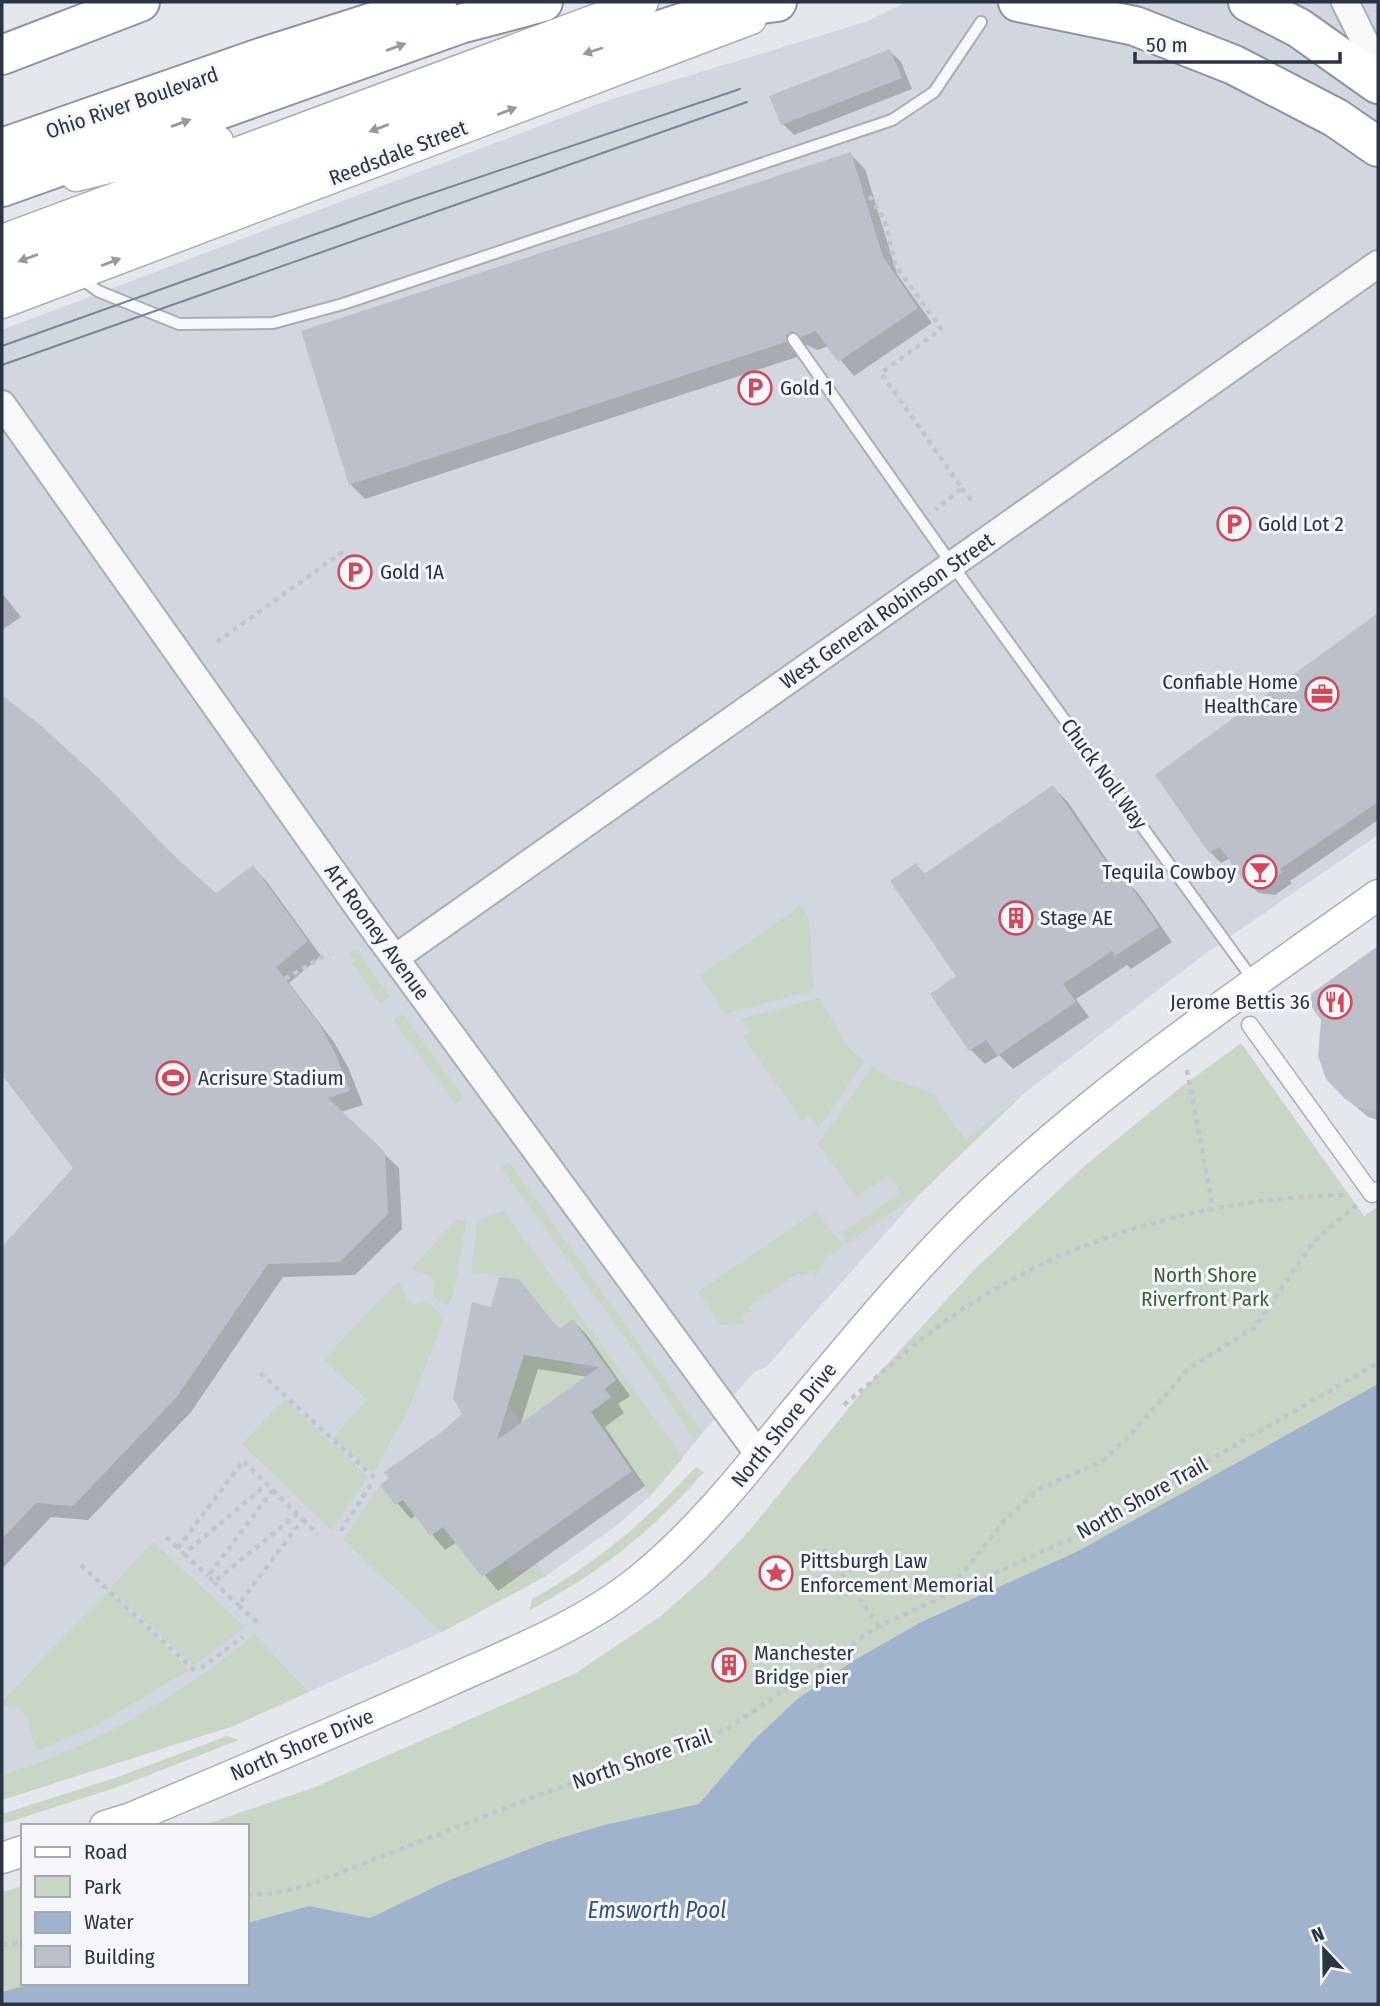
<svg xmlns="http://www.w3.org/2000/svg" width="1380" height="2006" font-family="'Fira Sans Condensed',sans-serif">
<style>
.built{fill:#d2d6de}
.green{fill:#c9d6c5}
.water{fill:#9fb4cc}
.shadow{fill:#0003;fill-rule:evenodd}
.building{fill:#bbc0ca;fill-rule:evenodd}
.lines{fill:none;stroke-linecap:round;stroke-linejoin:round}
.service-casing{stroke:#a9aeb7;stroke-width:14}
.pedestrian-casing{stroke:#a9aeb7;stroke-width:19}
.tertiary-casing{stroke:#a9aeb7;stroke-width:30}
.secondary-casing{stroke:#a9aeb7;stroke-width:33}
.motorway-casing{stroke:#8b94a3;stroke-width:42}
.path{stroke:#c2c5cb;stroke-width:4.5;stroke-dasharray:5 5;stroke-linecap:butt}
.service{stroke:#f7f8fa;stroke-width:10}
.pedestrian{stroke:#f7f8fa;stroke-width:16}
.tertiary{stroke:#f7f8fa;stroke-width:26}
.secondary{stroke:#fff;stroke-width:30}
.motorway{stroke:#fff;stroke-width:38}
.tram{stroke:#7d8696;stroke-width:2}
.oneway{fill:#959aa2}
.labels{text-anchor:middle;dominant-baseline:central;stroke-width:6;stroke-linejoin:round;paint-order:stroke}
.street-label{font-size:21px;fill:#2b3445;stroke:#f4f6f9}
.poi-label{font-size:21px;fill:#2b3445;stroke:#f4f6f9;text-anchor:start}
.park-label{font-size:21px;fill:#3f6138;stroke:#f4f6f9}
.water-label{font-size:23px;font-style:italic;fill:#34527a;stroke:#f4f6f9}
</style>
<rect width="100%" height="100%" fill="#e4e7ec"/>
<path class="built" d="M 907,2 L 1378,2 L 1378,835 L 1206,953 L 1022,1095 L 924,1190 L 766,1367 L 754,1372 L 650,1496 L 616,1526 L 546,1576 L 442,1632 L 233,1726 L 2,1800 L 2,330 L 609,100 L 865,22 Z"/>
<path class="green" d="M 802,905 C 816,925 808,963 815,989 L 726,1014 L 700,976 Z
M 356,949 L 390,997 L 381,1004 L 352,964 L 355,961 L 350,954 Z
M 819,998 L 848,1047 L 864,1061 L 819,1128 L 810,1115 L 802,1120 L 743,1037 L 750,1032 L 741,1019 Z
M 402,1013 L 464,1098 L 456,1104 L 393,1020 Z
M 1241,1043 L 1364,1216 L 1378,1207 L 1378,1384 L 1078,1551 L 921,1622 L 851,1662 L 796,1700 L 753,1741 L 700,1804 L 604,1825 L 547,1842 L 447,1881 L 370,1918 L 309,1906 L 247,1923 L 247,1826 L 201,1826 L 313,1788 L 576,1673 L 661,1616 L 706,1576 L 749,1531 L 866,1387 L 974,1270 L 1081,1169 L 1177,1090 Z
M 872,1067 L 892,1079 L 932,1093 L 965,1140 L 1022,1095 L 924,1190 L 846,1244 L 842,1233 L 901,1192 L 889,1175 L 856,1197 L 818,1144 Z
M 509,1162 L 702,1432 L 693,1438 L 643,1362 L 501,1168 Z
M 504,1211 L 683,1458 L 650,1496 L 591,1412 L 611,1397 L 605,1389 L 616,1380 L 573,1319 L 559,1329 L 519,1279 L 472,1272 L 477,1221 Z
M 816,1211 L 843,1246 L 826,1258 L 816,1275 L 812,1270 L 801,1277 L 798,1273 L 748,1307 L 750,1312 L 741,1318 L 745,1324 L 721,1325 L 698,1292 Z
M 457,1219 L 466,1221 L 455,1286 L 448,1308 L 433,1296 L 435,1282 L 431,1276 L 411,1269 Z
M 397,1282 L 401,1285 L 406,1299 L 417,1304 L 428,1301 L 444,1319 L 407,1413 L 373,1473 L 332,1439 L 367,1400 L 324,1359 Z
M 559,1348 L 595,1395 L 522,1422 L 508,1405 L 524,1355 L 543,1358 Z
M 285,1400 L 368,1477 L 332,1530 L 242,1444 Z
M 696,1467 L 704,1472 C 651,1532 601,1572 530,1610 L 532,1599 C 596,1564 647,1520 696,1467 Z
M 380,1485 L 395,1505 L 403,1500 L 429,1536 L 443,1527 L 482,1577 L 506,1560 L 516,1572 L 537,1564 L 546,1576 L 442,1632 L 343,1540 Z
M 153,1542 L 245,1627 L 194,1666 L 110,1588 Z
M 108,1590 L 189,1670 L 97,1725 L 38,1750 C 26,1733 36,1704 4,1706 L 3,1701 Z
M 254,1635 L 309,1692 L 233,1726 L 2,1800 L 2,1775 C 97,1747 177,1696 254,1635 Z
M 227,1736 L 239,1740 L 118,1787 L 2,1824 L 2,1814 L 118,1777 Z
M 23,1886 L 23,1983 L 34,1983 L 2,1992 L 2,1892 Z"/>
<path class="water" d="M 1378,1384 L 1378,2004 L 2,2004 L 2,1992 L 34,1983 L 247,1983 L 247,1923 L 309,1906 L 370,1918 L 447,1881 L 547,1842 L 604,1825 L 699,1804 L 753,1741 L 796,1700 L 851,1662 L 921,1622 L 1078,1551 Z"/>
<path class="shadow" d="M 890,51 L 901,62 L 912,89 L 794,135 L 783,124 Z
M 850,154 L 865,169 L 897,274 L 932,323 L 854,376 L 829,346 L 817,350 L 807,345 L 800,350 L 800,356 L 365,499 L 351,485 L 303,332 Z
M 2,593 L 21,617 L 2,630 Z
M 1378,616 L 1378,820 L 1290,881 L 1292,883 L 1275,895 L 1258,893 L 1230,858 L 1221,863 L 1210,852 L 1157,776 Z
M 2,697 L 38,725 L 216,896 L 253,867 L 267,882 L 321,956 L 289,983 L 334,1042 L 349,1069 L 363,1105 L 341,1112 L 399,1168 L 402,1229 L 355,1275 L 283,1277 L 191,1412 L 88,1520 L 51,1517 L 2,1569 L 2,1247 L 75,1168 L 2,1073 Z
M 1053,787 L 1068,802 L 1122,882 L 1125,880 L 1139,894 L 1172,942 L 1131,969 L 1127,965 L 1076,999 L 1089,1017 L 1013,1069 L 999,1055 L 985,1064 L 971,1050 L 958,977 L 916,865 L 926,875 Z
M 1378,948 L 1378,1120 L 1368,1117 L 1348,1100 L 1323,1019 L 1308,999 Z
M 518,1281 L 560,1330 L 573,1321 L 587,1335 L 630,1396 L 618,1404 L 624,1413 L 605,1427 L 645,1486 L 498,1591 L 457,1542 L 445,1550 L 416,1515 L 411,1519 L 382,1485 L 464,1414 L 492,1309 ZM 538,1369 L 588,1377 L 520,1426 Z"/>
<path class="building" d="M 890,49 L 902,78 L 781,125 L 769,96 Z
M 851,152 L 883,257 L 918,308 L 838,362 L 816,331 L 801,337 L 792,331 L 786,335 L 786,342 L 349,485 L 301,331 Z
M 1378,613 L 1378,802 L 1280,869 L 1282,872 L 1264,885 L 1245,883 L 1220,847 L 1209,853 L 1155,775 Z
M 2,695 L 39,724 L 105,784 L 173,855 L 216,893 L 253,865 L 308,941 L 276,967 L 320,1025 L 335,1053 L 350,1091 L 328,1098 L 385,1152 L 388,1214 L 340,1262 L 268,1264 L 176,1398 L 73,1506 L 36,1503 L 2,1539 L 2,1247 L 73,1168 L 2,1075 Z
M 1053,785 L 1119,881 L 1125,878 L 1159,927 L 1115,956 L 1112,951 L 1063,984 L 1076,1002 L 997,1056 L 986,1040 L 969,1051 L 930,994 L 956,976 L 890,881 L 916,863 L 924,874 Z
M 1378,946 L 1378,1112 L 1357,1107 L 1344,1098 L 1326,1079 L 1318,1056 L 1321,1020 L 1305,998 Z
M 499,1277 L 519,1279 L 559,1329 L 573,1319 L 616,1380 L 605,1389 L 611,1397 L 591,1412 L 632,1471 L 482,1577 L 443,1527 L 430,1536 L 403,1500 L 395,1505 L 380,1485 L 389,1478 L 384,1472 L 443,1431 L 462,1414 L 453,1398 L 472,1302 L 491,1307 ZM 524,1355 L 599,1367 L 497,1440 Z"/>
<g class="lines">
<defs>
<path id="service" d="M 79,277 L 98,291 L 179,324 L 273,323 L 343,304 L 892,120 L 934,92 L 981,22
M 793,339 L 953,566 L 1254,981"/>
<path id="pedestrian" d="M 1250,1025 L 1372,1194 L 1378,1190"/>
<path id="tertiary" d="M 1345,2 L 1378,68
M 2,404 L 370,924 L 759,1455
M 395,958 L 1378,264"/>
<path id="secondary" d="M 76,176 L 218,141
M 2,240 L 643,2
M 2,303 L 751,19
M 105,1826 L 131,1818 C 238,1773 345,1728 451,1680 C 514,1652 585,1624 639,1580 C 697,1533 743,1475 789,1418 C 843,1353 897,1287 956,1227 C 1083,1099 1232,999 1378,895
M 2,1858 L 23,1851"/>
<path id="motorway" d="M 1018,2 L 1135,26 L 1234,65 L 1336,118 L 1378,147
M 1248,2 L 1299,28 L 1378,84
M 2,55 L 140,2
M 2,148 L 263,57 L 437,2
M 2,187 L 460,24 L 543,2
M 2,268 L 527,73 L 728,8 L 777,2"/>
</defs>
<use href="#service" class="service-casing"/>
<use href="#pedestrian" class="pedestrian-casing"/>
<use href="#tertiary" class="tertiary-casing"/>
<use href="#secondary" class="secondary-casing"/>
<use href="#motorway" class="motorway-casing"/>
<path class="path" d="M 869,196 L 884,218 L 896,266 L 941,329 L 881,373 L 962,488 L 936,510
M 962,488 L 972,501
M 217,642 L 341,553 L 360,578
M 285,979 L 329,953
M 1187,1070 L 1213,1208
M 260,1373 L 375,1478
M 844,1405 C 878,1376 911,1346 947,1320 C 1061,1238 1208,1197 1347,1195
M 273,1490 L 297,1514
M 303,1519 L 317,1534
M 341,1531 L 373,1481
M 166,1537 L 178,1548
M 824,1549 L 879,1626
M 184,1554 L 208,1576
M 81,1565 L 196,1672
M 214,1582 L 238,1605
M 946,1594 L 1005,1520 L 1039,1489 L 1103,1461 L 1132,1433 L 1189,1368 L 1255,1327 L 1314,1241 L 1357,1205
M 257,1622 L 238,1605 L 303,1519 L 297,1514 L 214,1582 L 208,1576 L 273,1490 L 267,1484 L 184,1554 L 178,1548 L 243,1461 L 267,1484
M 201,1668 L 243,1637
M 247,1895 L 270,1894 L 306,1886 L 539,1795 L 643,1759 L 672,1753 L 727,1729 L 879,1626 L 1081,1534 L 1378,1363
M 2,1945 L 23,1943"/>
<use href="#service" class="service"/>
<use href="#pedestrian" class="pedestrian"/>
<use href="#tertiary" class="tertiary"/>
<use href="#secondary" class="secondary"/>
<use href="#motorway" class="motorway"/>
<path class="tram" d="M 2,346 L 403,203 L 740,89
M 2,365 L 747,102"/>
</g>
<defs><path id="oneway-solid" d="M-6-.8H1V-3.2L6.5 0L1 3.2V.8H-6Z" transform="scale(1.75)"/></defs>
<g class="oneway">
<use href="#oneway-solid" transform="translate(396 47) rotate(-20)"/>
<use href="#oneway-solid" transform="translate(593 51) rotate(162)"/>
<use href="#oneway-solid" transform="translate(507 111) rotate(-21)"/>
<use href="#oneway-solid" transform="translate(181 123) rotate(-20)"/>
<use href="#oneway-solid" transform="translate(379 128) rotate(160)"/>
<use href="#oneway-solid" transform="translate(28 258) rotate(160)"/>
<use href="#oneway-solid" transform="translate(111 262) rotate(-21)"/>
</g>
<defs>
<symbol id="parking-ring" viewBox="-11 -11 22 22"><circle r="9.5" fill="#f4f6f9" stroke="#d1495b" stroke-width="1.5"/><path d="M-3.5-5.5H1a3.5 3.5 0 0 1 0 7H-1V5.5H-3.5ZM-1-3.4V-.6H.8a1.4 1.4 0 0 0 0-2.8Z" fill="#d1495b"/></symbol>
<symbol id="office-ring" viewBox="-11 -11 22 22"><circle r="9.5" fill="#f4f6f9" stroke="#d1495b" stroke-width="1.5"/><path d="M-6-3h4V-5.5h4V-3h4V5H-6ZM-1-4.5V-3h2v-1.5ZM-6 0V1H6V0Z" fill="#d1495b"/></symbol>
<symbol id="bar-ring" viewBox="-11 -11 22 22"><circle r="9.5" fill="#f4f6f9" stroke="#d1495b" stroke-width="1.5"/><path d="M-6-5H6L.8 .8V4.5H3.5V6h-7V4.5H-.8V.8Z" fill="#d1495b"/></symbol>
<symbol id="building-ring" viewBox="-11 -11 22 22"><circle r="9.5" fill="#f4f6f9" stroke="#d1495b" stroke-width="1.5"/><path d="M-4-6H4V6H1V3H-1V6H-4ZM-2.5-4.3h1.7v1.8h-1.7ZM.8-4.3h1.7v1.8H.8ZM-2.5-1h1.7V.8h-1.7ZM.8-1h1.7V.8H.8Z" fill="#d1495b"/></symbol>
<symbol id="restaurant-ring" viewBox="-11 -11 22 22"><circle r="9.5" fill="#f4f6f9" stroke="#d1495b" stroke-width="1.5"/><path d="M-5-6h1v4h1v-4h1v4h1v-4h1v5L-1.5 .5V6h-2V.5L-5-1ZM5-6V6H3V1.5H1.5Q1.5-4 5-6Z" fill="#d1495b"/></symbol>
<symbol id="stadium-ring" viewBox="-11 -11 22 22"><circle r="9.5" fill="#f4f6f9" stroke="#d1495b" stroke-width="1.5"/><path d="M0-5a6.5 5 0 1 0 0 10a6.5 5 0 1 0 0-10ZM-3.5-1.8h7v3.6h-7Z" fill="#d1495b"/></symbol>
<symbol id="sight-ring" viewBox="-11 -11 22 22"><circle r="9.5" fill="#f4f6f9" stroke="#d1495b" stroke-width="1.5"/><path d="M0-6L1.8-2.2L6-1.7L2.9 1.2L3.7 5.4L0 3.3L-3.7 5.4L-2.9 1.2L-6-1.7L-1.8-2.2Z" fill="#d1495b"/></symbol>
</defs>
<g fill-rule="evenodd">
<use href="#parking-ring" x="736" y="369" width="38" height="38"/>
<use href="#parking-ring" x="1215" y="505" width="38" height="38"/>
<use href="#parking-ring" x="336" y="553" width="38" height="38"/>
<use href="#office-ring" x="1303" y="675" width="38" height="38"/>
<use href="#bar-ring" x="1241" y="853" width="38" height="38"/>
<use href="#building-ring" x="997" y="899" width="38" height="38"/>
<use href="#restaurant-ring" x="1316" y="983" width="38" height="38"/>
<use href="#stadium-ring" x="154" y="1059" width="38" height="38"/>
<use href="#sight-ring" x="757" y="1554" width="38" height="38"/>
<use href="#building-ring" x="710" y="1646" width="38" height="38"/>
</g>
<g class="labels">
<g class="street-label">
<text transform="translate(132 103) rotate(-19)">Ohio River Boulevard</text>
<text transform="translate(398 153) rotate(-21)">Reedsdale Street</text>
<text transform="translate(887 611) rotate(-35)">West General Robinson Street</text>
<text transform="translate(1104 774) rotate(54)">Chuck Noll Way</text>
<text transform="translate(377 932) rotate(54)">Art Rooney Avenue</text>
<text transform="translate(784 1425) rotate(-51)">North Shore Drive</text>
<text transform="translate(1142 1498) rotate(-29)">North Shore Trail</text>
<text transform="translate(302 1745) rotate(-23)">North Shore Drive</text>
<text transform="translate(642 1759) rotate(-19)">North Shore Trail</text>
</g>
<g class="poi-label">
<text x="780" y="388">Gold 1</text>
<text x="1258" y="524">Gold Lot 2</text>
<text x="380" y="572">Gold 1A</text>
<text x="1298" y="682" text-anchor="end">Confiable Home<tspan x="1298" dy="24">HealthCare</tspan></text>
<text x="1236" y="872" text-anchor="end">Tequila Cowboy</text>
<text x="1040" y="918">Stage AE</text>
<text x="1310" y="1002" text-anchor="end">Jerome Bettis 36</text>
<text x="198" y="1078">Acrisure Stadium</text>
<text x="800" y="1561">Pittsburgh Law<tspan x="800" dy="24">Enforcement Memorial</tspan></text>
<text x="754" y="1653">Manchester<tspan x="754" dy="24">Bridge pier</tspan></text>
</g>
<g class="park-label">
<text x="1205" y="1275">North Shore<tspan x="1205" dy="24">Riverfront Park</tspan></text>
</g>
<g class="water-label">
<text x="657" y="1910">Emsworth Pool</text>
</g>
</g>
<rect width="1380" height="2006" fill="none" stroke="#2b3445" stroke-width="7"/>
<rect x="21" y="1824" width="228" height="161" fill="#f4f6f9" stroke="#a4a8b1" stroke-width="2"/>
<rect x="35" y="1847" width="35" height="10" fill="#ffffff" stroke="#a4a8b1" stroke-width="2"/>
<text x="84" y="1859" font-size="21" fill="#2b3445">Road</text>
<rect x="35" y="1876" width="35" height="21" fill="#c9d6c5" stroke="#a4a8b1" stroke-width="2"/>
<text x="84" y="1894" font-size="21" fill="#2b3445">Park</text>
<rect x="35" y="1912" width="35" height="21" fill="#9fb4cc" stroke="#a4a8b1" stroke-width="2"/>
<text x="84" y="1929" font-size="21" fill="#2b3445">Water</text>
<rect x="35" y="1946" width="35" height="21" fill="#bbc0ca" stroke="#a4a8b1" stroke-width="2"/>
<text x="84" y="1964" font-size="21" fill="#2b3445">Building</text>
<g transform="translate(1324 1950) rotate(338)" stroke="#f4f6f9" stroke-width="5" paint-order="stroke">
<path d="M0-5L12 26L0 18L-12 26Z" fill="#2b3445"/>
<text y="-10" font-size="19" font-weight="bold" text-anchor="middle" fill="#2b3445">N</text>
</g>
<path d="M1135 52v10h205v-10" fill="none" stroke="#2b3445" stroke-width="3.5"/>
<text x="1146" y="52" font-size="21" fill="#2b3445" stroke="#f4f6f9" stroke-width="5" paint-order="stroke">50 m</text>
</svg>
